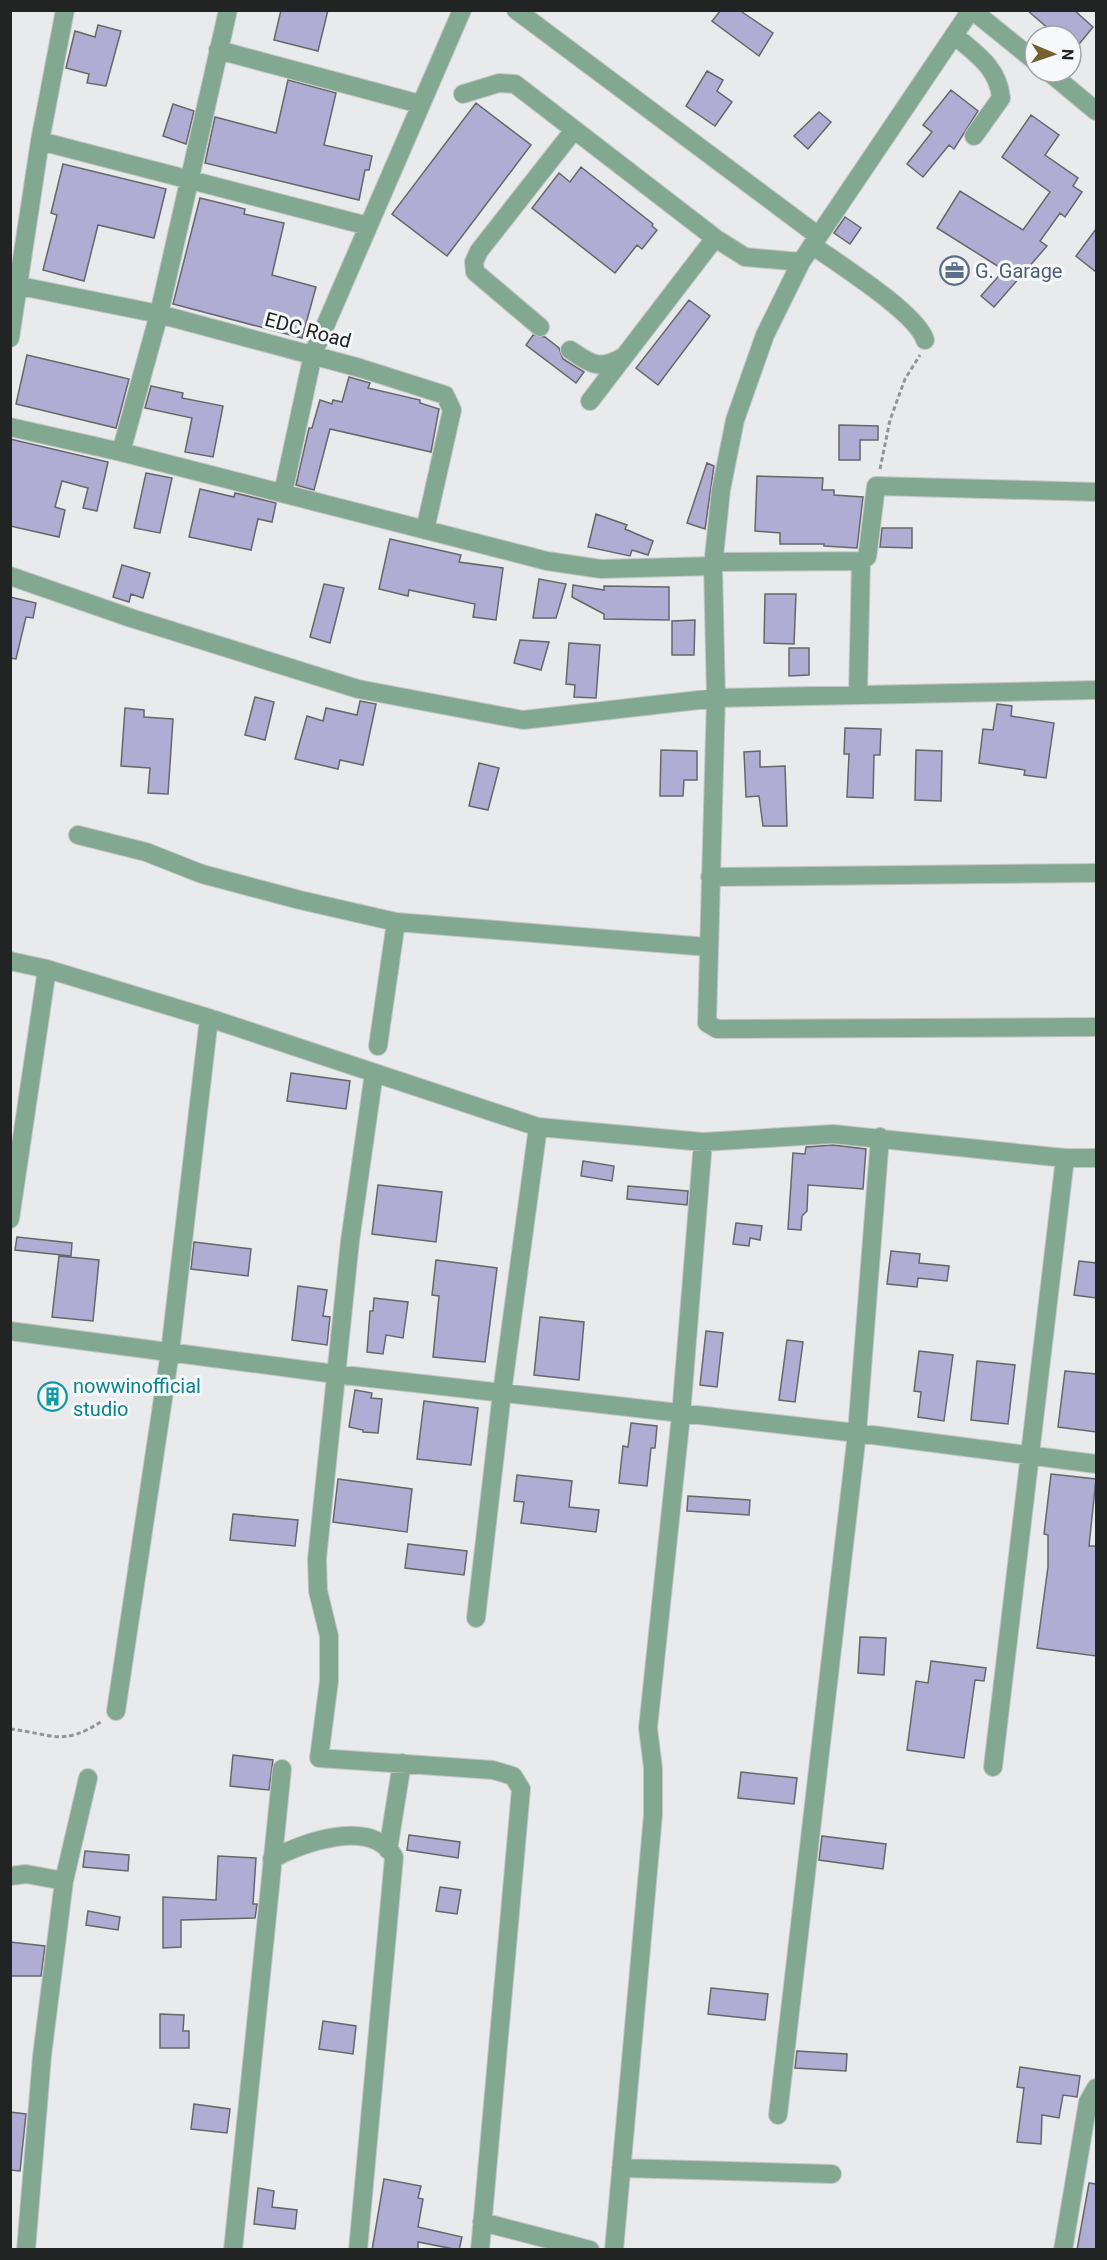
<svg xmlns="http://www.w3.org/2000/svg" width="1107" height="2260" font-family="Roboto,sans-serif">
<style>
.building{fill:#afadd3;stroke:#676769;stroke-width:1.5}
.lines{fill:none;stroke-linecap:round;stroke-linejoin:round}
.minor-casing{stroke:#c5c6c8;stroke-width:20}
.path{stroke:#939495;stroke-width:3;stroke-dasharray:4.5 3;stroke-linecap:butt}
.minor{stroke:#83a892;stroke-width:18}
.labels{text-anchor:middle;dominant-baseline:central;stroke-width:6;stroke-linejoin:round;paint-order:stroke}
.service-label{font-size:20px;fill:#4e5e75;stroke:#f6f8f9;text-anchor:start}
.street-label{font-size:20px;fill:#222323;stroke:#f6f8f9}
.culture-label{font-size:20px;fill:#0d838f;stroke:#f6f8f9;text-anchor:start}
</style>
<rect width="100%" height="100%" fill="#e9eaec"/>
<path class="building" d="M 281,10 L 328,10 L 318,51 L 274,40 Z
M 721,10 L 739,10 L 773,33 L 759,56 L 712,21 Z
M 1027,10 L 1074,10 L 1093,27 L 1071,54 L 1071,36 L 1057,36 Z
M 98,25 L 121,31 L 106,86 L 87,83 L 89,74 L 66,68 L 75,31 L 95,37 Z
M 707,71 L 723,80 L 717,91 L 732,102 L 715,126 L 686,106 Z
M 288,80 L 336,93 L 324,145 L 372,156 L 369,170 L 365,170 L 359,200 L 205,163 L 215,117 L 276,133 Z
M 951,90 L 978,111 L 954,149 L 949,145 L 923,177 L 907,164 L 932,132 L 923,125 Z
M 476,103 L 531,145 L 447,256 L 392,214 Z
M 173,104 L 194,111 L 186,144 L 163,136 Z
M 819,112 L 831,122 L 808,149 L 794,136 Z
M 1031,115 L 1059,135 L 1045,155 L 1078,178 L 1073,186 L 1082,192 L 1065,217 L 1060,213 L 1040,241 L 1047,246 L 994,307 L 981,296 L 1004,270 L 937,228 L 960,191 L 1023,230 L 1050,192 L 1002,157 Z
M 63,164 L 166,189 L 154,238 L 98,225 L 84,281 L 43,270 L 57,215 L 51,213 Z
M 581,167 L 653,224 L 652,226 L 657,230 L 642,249 L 637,245 L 615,273 L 532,208 L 559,173 L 570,182 Z
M 200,198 L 245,209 L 244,214 L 284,223 L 272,275 L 316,287 L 302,338 L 173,304 Z
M 845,217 L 861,228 L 850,244 L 834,233 Z
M 1096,229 L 1096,272 L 1076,256 Z
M 689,300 L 710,316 L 658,385 L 636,368 Z
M 533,335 L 545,337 L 559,348 L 563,359 L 584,372 L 576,383 L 526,345 Z
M 27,355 L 129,379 L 116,428 L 16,404 Z
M 349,377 L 370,383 L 368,388 L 420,400 L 420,403 L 439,409 L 431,452 L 330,429 L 314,490 L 296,485 L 309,428 L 312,428 L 320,400 L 332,404 L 333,400 L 342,402 Z
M 151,386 L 183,393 L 182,398 L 223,406 L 213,457 L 185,452 L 192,418 L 145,408 Z
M 839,425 L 878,426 L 878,440 L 860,440 L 860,460 L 839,460 Z
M 10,439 L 108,462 L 97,511 L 83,508 L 88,488 L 62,481 L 55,507 L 65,510 L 59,537 L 10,526 Z
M 707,463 L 714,466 L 705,529 L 687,523 Z
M 146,473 L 172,478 L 160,533 L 134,528 Z
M 757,476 L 823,478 L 822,490 L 834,490 L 834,495 L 863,497 L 857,548 L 824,546 L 824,544 L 780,544 L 780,533 L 755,531 Z
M 200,489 L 234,497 L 235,493 L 276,503 L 272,522 L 258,519 L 251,550 L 189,537 Z
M 596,514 L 627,525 L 625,529 L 653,541 L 648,555 L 632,550 L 630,556 L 588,547 Z
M 882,528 L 912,528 L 912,548 L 880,547 Z
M 390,539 L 461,555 L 459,562 L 503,568 L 496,620 L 473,617 L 475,604 L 409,590 L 408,596 L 379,589 Z
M 122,565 L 150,573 L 143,598 L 131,594 L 129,602 L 113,597 Z
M 539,579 L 566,584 L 556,618 L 533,618 Z
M 324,584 L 344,588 L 330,643 L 310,637 Z
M 573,585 L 604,590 L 604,586 L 669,587 L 669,620 L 604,619 L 604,614 L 572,597 Z
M 765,594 L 796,594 L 794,644 L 764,643 Z
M 10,597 L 36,603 L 33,618 L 26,617 L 16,659 L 10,658 Z
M 695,620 L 694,655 L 672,655 L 672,621 Z
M 520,640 L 549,642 L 541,670 L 514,663 Z
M 569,643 L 600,645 L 596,698 L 574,697 L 575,685 L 566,684 Z
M 789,648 L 809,648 L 809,675 L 789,676 Z
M 255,697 L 274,702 L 265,740 L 245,735 Z
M 360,701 L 376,704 L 363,765 L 340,760 L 338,769 L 295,759 L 307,716 L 323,721 L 326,708 L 357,715 Z
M 997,704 L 1012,706 L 1011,716 L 1054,723 L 1046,778 L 1024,775 L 1025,770 L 979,763 L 983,729 L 993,730 Z
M 125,708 L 144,710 L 144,717 L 173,719 L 168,794 L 148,793 L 150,768 L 121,766 Z
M 845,728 L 881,729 L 880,755 L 874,755 L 873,798 L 847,797 L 849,754 L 844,754 Z
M 661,750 L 697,751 L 697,780 L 684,780 L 683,796 L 660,796 Z
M 916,750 L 942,751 L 941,801 L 915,800 Z
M 760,751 L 760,767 L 785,766 L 787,826 L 763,826 L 759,796 L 746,797 L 744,752 Z
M 479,763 L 499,768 L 488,810 L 469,806 Z
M 291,1073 L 350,1081 L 346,1109 L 287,1101 Z
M 833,1145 L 866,1149 L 863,1189 L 808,1185 L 807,1211 L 802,1216 L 801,1230 L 788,1229 L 793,1153 L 805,1154 L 806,1147 Z
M 583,1161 L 614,1166 L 612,1181 L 581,1176 Z
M 378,1185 L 442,1192 L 436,1242 L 372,1234 Z
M 628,1186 L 688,1191 L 687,1205 L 627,1199 Z
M 736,1223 L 762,1226 L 760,1240 L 750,1238 L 749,1246 L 733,1244 Z
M 17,1237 L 72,1243 L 71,1256 L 15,1250 Z
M 194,1242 L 251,1249 L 248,1276 L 191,1269 Z
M 891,1251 L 920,1254 L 919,1263 L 949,1266 L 947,1281 L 918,1278 L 917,1287 L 887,1284 Z
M 59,1256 L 99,1260 L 93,1321 L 52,1317 Z
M 436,1260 L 497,1268 L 485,1362 L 433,1357 L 439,1296 L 432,1295 Z
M 1079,1261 L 1096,1263 L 1096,1298 L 1074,1295 Z
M 298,1286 L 327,1290 L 323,1316 L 330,1317 L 327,1345 L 292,1340 Z
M 374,1298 L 408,1302 L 403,1338 L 386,1335 L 383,1354 L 367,1352 L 370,1311 L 373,1311 Z
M 540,1317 L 584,1322 L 579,1380 L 534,1375 Z
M 706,1331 L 723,1333 L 717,1387 L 700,1385 Z
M 787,1340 L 803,1342 L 795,1402 L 779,1400 Z
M 919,1351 L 953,1355 L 944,1421 L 918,1417 L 921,1392 L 914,1391 Z
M 977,1361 L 1015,1365 L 1008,1424 L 971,1420 Z
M 1065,1371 L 1096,1374 L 1096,1432 L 1058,1427 Z
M 355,1390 L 372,1393 L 371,1398 L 382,1399 L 378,1433 L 363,1432 L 363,1430 L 349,1427 Z
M 424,1401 L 478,1408 L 471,1465 L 417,1459 Z
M 631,1423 L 657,1426 L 655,1448 L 651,1448 L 647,1486 L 619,1483 L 623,1446 L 628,1447 Z
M 1051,1474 L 1096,1479 L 1089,1546 L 1096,1546 L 1096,1656 L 1037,1648 L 1048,1567 L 1048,1535 L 1044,1534 Z
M 517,1475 L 572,1481 L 569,1507 L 599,1510 L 596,1532 L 521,1523 L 524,1502 L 514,1501 Z
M 338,1479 L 412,1489 L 407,1532 L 333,1522 Z
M 688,1496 L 750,1500 L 749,1515 L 687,1511 Z
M 233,1514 L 298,1520 L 295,1546 L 230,1540 Z
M 408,1544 L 467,1551 L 464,1575 L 405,1568 Z
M 860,1637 L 886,1638 L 884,1675 L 858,1673 Z
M 931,1661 L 986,1668 L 984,1681 L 975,1680 L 964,1758 L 907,1750 L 916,1681 L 928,1683 Z
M 233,1755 L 273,1760 L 269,1790 L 230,1786 Z
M 741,1772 L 797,1778 L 794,1804 L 738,1798 Z
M 409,1835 L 460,1842 L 458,1858 L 407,1850 Z
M 822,1836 L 886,1844 L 883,1869 L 819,1860 Z
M 85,1851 L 129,1855 L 128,1871 L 83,1867 Z
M 218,1856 L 256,1858 L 253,1904 L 257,1904 L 255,1918 L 181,1920 L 181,1947 L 163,1948 L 163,1897 L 216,1900 Z
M 440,1887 L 461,1890 L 457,1914 L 436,1911 Z
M 88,1911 L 120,1917 L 118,1930 L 86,1925 Z
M 10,1942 L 45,1946 L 41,1976 L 10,1976 Z
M 711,1988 L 768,1994 L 765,2020 L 708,2014 Z
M 160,2014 L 184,2015 L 183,2031 L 189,2031 L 189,2048 L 160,2048 Z
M 323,2021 L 356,2026 L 353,2054 L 319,2049 Z
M 797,2051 L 847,2054 L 846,2071 L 795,2068 Z
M 1020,2067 L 1080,2076 L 1077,2097 L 1063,2095 L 1059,2118 L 1042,2115 L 1041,2144 L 1017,2142 L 1024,2088 L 1017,2087 Z
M 194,2104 L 230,2109 L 227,2133 L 191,2129 Z
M 10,2112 L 26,2114 L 20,2171 L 10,2170 Z
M 384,2179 L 421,2186 L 418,2198 L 423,2199 L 418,2227 L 462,2237 L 459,2250 L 418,2242 L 418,2250 L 372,2250 Z
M 1089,2183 L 1096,2184 L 1096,2250 L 1077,2250 Z
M 258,2188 L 274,2191 L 272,2207 L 297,2210 L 295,2229 L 254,2224 Z"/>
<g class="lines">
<defs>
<path id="minor" d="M 516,10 L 817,235
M 971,10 L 801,262 L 765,335 L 735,420 L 721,490 L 713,566 L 716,698 L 707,1023 L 717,1029 L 1096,1027
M 972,10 L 1035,61
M 954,35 C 976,54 998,67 1001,98 L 974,136
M 218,50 L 420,104
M 1049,72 L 1096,111
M 463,94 L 499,83 L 515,84 L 715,238 L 745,257 L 801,262
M 40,141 L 368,226
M 812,245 C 837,263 917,313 925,340
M 20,286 L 159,314 L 360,368 L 445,395 L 452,410 L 425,530
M 540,327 L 475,272 L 474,262 L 479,251 L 574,130
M 10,338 L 40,141 L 65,10
M 570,350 C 592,364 598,371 623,357
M 590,401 L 715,238
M 10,427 L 121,452 L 547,561 L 601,569 L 713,566
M 121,452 L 159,314 L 228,10
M 283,493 L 313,354 L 462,10
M 714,562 L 861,561 L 867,557 L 868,551 L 876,486 L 1096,492
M 10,576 L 131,618 L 358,689 L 523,720 L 716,698 L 1096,690
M 858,694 L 861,561
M 78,835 L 146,852 L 202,874 L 300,900 L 396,922 L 708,947
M 710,877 L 1096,873
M 10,961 L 47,969 L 209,1018 L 538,1127 L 703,1142 L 833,1134 L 1065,1158 L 1096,1158
M 378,1046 L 396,922
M 374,1073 L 350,1241 L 317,1559 L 318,1591 L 329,1636 L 329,1681 L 319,1758 L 493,1770 L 513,1776 L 521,1789 L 480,2250
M 10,1219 L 47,969
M 10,1331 L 335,1374 L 857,1433 L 1096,1464
M 476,1618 L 502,1393 L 538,1127
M 116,1711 L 170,1352 L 209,1018
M 993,1767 L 1065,1158
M 388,1850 L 402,1763
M 272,1859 C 301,1843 372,1817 394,1857 L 358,2250
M 10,1876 L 26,1874 L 64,1881
M 778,2115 L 857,1433 L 880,1137
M 621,2168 L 832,2174
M 482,2222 L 590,2250
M 26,2250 L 42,2056 L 64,1881 L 88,1778
M 233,2250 L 282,1769
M 614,2250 L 653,1815 L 653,1768 L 648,1728 L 681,1415 L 703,1142
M 1063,2250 L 1088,2102 L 1096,2088"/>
</defs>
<use href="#minor" class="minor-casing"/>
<path class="path" d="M 880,469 L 890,420 L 905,379 L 920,355
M 10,1729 C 53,1734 63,1747 102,1721"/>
<use href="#minor" class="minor"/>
</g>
<defs>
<symbol id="office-ring" viewBox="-11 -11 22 22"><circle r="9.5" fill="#f6f8f9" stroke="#5c6f8a" stroke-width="1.5"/><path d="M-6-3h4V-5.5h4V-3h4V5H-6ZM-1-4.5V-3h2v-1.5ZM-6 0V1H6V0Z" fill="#5c6f8a"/></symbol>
<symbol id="building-ring" viewBox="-11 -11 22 22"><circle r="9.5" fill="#f6f8f9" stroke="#0f9aa8" stroke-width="1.5"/><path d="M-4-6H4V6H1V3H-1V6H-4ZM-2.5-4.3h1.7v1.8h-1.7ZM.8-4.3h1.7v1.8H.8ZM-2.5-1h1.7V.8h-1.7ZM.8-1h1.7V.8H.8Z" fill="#0f9aa8"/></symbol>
</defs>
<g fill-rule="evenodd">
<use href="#office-ring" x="938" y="254" width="33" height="33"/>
<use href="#building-ring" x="36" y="1380" width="33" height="33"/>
</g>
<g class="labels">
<g class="service-label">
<text x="975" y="271">G. Garage</text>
</g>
<g class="street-label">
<text transform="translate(308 330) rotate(15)">EDC Road</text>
</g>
<g class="culture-label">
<text x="73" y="1386">nowwinofficial<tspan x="73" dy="23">studio</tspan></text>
</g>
</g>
<rect width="1107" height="2260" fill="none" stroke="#222323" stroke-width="24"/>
<g transform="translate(1053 54) rotate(92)"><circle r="28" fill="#f6f8f9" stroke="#a1a3a3" stroke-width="1.5"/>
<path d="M0-4.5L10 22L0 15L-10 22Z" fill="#756231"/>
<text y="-9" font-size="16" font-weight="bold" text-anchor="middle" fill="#222323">N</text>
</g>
</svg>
